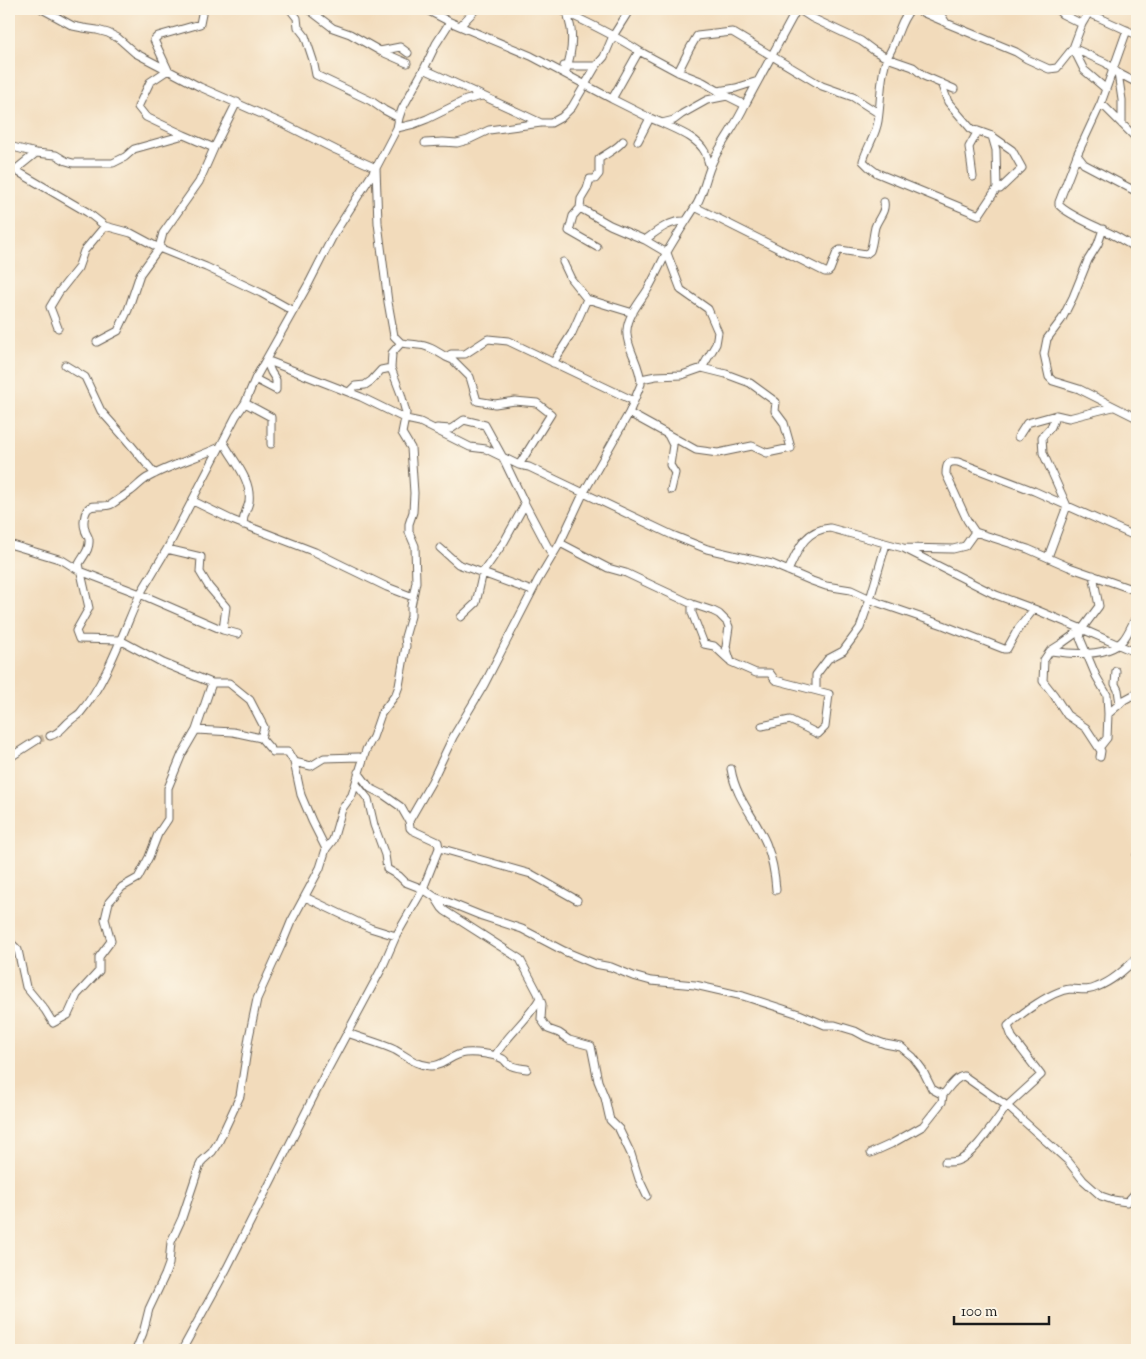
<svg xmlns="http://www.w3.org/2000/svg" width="1146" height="1359" font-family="'Sorts Mill Goudy',serif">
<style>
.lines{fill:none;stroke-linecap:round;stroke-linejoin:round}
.minor-tunnel{stroke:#c7b59b;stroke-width:7;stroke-dasharray:7 3.5;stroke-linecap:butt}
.minor-casing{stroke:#675f54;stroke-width:9}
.minor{stroke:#fff;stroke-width:7}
</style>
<rect width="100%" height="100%" fill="#fcf5e5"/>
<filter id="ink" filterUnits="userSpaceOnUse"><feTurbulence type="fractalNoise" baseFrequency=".02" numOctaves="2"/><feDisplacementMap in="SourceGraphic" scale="10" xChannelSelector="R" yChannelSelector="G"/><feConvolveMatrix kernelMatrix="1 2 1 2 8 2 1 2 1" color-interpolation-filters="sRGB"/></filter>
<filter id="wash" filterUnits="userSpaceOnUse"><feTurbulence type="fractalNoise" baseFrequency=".0096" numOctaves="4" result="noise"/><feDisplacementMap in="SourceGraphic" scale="20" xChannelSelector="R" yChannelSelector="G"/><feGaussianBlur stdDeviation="1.12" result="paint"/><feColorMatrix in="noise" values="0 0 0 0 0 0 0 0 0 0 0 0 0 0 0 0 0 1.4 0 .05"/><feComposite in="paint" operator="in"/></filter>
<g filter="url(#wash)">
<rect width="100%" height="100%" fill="#f2dbbb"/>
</g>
<g filter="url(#ink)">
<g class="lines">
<path class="minor-tunnel" d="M 37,740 L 50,736"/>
<defs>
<path id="minor" d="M 42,9 L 73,26 L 83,28 L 97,30 L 108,33 L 118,38 L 135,53 L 200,87 L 284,124 L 336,150 L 376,168 L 334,234 L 309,283 L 255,379 L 245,403 L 236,416 L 220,447 C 196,458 171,465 149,477 C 142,480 137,487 131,491 C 124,496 118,500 112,504 C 104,509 92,502 87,510 C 84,515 83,524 85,529 C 85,533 89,536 89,540 C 90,550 83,556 79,564 L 89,608 L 76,631 L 79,639 L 120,640 L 163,663 L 212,683 L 229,683 L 250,700 L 264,727 L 261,738
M 290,9 L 297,18 L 298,27 L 305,36 L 313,60 L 316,75 L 371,101 L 384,110 L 399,118
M 308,9 L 333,28 L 350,34 L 380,51 L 400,47 L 408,53
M 425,9 L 450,22 L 531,56 L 565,74
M 559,9 C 586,22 613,34 639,51 L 612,99 L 565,74 C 570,60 573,44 571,29 C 570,23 568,19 568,13
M 798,9 L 812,18 L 861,41 L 873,50 L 887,58 L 913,67 L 924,76 L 954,89
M 911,9 C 902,18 899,31 894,43 C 892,50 887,56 885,64 C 880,82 881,102 878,121 C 876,135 867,147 863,161 L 869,167 L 877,173 L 979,215 L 997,188 L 996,150 L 992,136 L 978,131 L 972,130 L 948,102 L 941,83
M 915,9 L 945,22
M 937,9 L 946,23 L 1016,52 L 1027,59 L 1049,69 L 1057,68 L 1073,48 L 1084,70 L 1106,89 L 1101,103 L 1077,155 L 1059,202 L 1059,205 C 1067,214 1091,224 1103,230 C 1115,235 1126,242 1137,249
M 1057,9 L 1062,14 L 1082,24
M 1091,9 L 1082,24 L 1073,48 L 1106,63 L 1118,73 L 1137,83
M 1089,13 L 1137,35
M 460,26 L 476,9
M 380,51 L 407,63
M 639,51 L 678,72 L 703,82 L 727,96
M 564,66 L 596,66
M 424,69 L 436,44 L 450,22
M 678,72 L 690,48 L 697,36 L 732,32 L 822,86 L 853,97 L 878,113
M 1118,73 L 1122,100 L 1122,124
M 1106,89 L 1127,30
M 718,91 L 736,88 L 758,81
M 612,99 L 650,118
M 1101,103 L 1135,137 L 1137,138
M 662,123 C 676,130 697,137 705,152 C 707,156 708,162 710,167
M 397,128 L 414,124 L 427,119 L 466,100 L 482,96
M 184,135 L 146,117 L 138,107 L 150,82 L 168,70 L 154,40 L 158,36 L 200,24 L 203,9
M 992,136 L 1012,150 L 1022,168 L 1000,189 L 997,188
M 638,141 L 650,118 L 662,123 L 674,120 L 682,114 L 707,100 L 727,96 L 745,105 L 797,9
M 425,143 L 443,142 L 457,143 L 468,140 L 489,130 L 541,123
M 9,146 L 36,153
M 1077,155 L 1084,164 L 1137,192
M 9,170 L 15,170 L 36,153 L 56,155 L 66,161 L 73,163 L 113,163 L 125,157 L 134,149 L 184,135 L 214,148 L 237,102
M 15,170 L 87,212 L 105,226 L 131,233 L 159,248 L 206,267 L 261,293 L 293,311
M 973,177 L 969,147 L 978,131
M 695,207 L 825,272 L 828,272 L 830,270 L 837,252 L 840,250 L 866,254 L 870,251 C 873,243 873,235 875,227 C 878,218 886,212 884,202
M 580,208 L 610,225 L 645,240 L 667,253 L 681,290 L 708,309 L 718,332 L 716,344 L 702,368
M 1103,229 L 1098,244 L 1088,260 L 1073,297 L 1062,319 L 1047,339 L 1044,354 L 1049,377 L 1053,381 L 1079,389 L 1137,418
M 645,240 C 657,231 670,220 686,221
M 597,247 L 569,231 L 573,216 L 580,208 L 581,199 L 587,189 L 590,179 L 595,179 L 599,174 L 599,159 C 607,153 617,149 623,141
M 563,262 L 571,279 L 587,299 L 633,313
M 58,328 L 50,307 L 59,292 L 78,268 L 84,251 L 105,226
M 97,342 L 118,331 L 128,310 L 140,274 L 159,248 L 163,233 L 199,182 L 214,148
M 401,343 C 407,344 412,344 418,345 C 428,345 438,352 446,357 L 451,354 L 465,354 L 488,339 L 508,341 L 634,401
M 446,357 L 453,360 L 470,377 L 477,401 L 495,404 L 515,401 L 537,403 L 551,414 L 519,465
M 553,363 L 572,333 L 587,299
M 65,365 L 85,377 L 101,411 L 125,438 L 155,474
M 255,379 L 276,390 L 276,380 L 271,372 L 266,360 L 361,397 L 406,419 L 420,422 L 470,447 L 486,449 L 519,465 L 529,467 L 672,535 L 707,549 L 772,564 L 812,581 L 826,586 L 851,590 L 879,603 L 943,625 L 1004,649 L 1007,649 L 1008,647 L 1018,629 L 1034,609 L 1082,629 L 1137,653
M 349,392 L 355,386 L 365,385 L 371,381 L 381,370 L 391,368
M 245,403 L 271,417 L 271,444
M 629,413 L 696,450 L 718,453 L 752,446 L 767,453 L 791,448 L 784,423 L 775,411 L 776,402 L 750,383 L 726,374 L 702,368 L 682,375 L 656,376 L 641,379
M 437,428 L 451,429 L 464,420 L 485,425 L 502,456 L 525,504 L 504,542 L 483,572 L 476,603 L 461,617
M 668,435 L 673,445 L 670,465 L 675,473 L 671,490
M 1018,437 L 1027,423 L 1056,415 L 1069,418 L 1113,407
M 223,441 C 232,460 252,478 249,502 C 247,511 243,513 243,525
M 193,501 L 232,520 L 315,552 L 387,587 L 413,597
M 525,504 L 552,555
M 1137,537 L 1034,491 L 958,462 C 948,461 946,464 946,474 L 967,520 L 975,532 L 1028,549 L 1069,567 L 1137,591
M 560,543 L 608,568 L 626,573 L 692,604 L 713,611 L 719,614 L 727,622 L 729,627 L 726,647 L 731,662 L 756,673 L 770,673 L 775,680 L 829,694 L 825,727 L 818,734 L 790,720 L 762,726
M 9,544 L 62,560 L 80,571 L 140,594 L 167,549 L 220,447
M 440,548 L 458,564 L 532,591
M 167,549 L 201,557 L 200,572 L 209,587 L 226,607 L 223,630
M 905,549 L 996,595 L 1034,609
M 1048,557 L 1067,506 L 1043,453 L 1042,437 L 1051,427 L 1056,415
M 788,571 C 798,550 804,530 830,528 L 903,548 L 953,549 L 965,546 L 975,532
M 1093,575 L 1099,606 L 1082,629 L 1080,638 L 1096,676 L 1107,695 L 1108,714 L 1124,700 L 1137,693
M 692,604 L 692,613 L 704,644 L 714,646 L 729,660
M 1082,629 L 1061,644 L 1050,651 L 1044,660 L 1043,681 L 1054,695 L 1067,715 L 1086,728 L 1101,751 L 1100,757
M 1051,651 C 1071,654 1108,658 1123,640 C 1129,633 1132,623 1137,616
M 1116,671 L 1115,684 L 1118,690 L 1120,704
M 816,690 L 816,675 L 828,659 L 843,651 L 860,628 L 870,599 L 886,544
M 196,730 L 233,732 L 261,738 L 273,752 L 288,752 L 294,762 L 311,766 L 324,758 L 359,757 L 363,760
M 50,736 C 62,732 62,727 71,720 C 74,717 77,716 80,713 C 107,681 123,632 140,594 L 223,630 L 238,634
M 1099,748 L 1107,738 L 1108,714
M 9,758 L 37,740
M 294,762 L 301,795 L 312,821 L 326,849
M 731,769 C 736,799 755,817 766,843 C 772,858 775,874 776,890
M 358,772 L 370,788 L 384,795 L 401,807 L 409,821
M 356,784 L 368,799 L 374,825 L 385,855 L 387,869 L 399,876 L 405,882 L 423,889 L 435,897 L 482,916 L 522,929 L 564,951 L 595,964 L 611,967 L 633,976 L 651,981 L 695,985 L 743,996 L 799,1014 L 825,1025 L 835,1025 L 855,1031 L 866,1037 L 885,1044 L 901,1047 L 913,1057 L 922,1069 L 932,1089 L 943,1095 L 942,1102 L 923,1126 L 891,1144 L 871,1153
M 439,848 L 531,874 L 577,900
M 1137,855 L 1137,857
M 305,897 L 370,928 L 396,936
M 435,897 L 442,908 L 445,911 L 520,959 L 538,993 L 542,1004 L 541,1019 L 548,1029 L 559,1033 L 569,1040 L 591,1046 L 598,1081 L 605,1098 L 609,1116 L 610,1120 L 619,1129 L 631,1154 L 639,1179 L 647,1196
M 9,941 L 18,950 L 26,987 L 45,1010 L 53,1023 L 68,1015 L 77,995 L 99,971 L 99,957 L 111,941 L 105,919 L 109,902 L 122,887 L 138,878 L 149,857 L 158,834 L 168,819 L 168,788 L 182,754 L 196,730 L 212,683
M 348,1033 C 363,1039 380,1043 395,1050 C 406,1056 416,1065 430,1066 C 443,1067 452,1054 465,1053 C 475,1052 494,1054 503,1059 C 505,1060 506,1063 508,1064 C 514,1068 521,1068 527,1069
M 495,1056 C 507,1035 528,1020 540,998
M 943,1095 C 949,1088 955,1077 964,1076 L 1007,1106 L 1041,1075 L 1012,1037 L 1008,1026 C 1021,1013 1052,991 1070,989 C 1081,989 1086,992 1097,987 C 1113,981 1125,969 1137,958
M 945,1162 C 949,1162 954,1162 957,1161 C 974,1156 996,1120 1007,1106 L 1068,1161 L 1083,1180 L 1101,1196 L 1113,1200 L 1127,1202 L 1137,1191
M 136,1350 L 143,1333 L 149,1309 L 165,1275 L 169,1264 L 171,1242 L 182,1218 L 199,1167 L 202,1161 L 212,1152 L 219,1141 L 240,1096 L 249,1037 L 257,999 L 282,944 L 291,922 L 320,868 L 326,849 L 333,840 L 342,809 L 352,795 L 366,750 L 373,737 L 381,714 L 396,694 L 399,686 L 406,646 L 405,637 L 411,616 L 411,606 L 416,582 L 415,546 L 409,532 L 409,524 L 413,512 L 414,493 L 411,448 L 402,433 L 406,413 L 401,394 L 391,368 L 392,353 L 401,343 L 394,336 L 388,302 L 378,223 L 376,168 L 397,128 L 399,118 L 402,109 L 424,69 L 520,113 L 541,123 L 551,123 L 562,117 L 572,107 L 596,66 L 604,57 L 613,36 L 630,9
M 182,1350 L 227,1268 L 323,1078 L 382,968 L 396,936 L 423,889 L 439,848 L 438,842 L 412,830 L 410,828 L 409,821 L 432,781 L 453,737 L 484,685 L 538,580 L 560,543 L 583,494 L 629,413 L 641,384 C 641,365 625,346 627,330 C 628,315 640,302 648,289 C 655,277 660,265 667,252 C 676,236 687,220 697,204 C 704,192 706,175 713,161 C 722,142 736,125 745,105"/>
</defs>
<use href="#minor" class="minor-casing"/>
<use href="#minor" class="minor"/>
</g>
</g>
<rect width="1146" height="1359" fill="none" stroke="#fcf5e5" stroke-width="30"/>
<path d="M954 1316v8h95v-8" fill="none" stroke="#1c1c1c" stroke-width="2.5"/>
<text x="961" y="1316" font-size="15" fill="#1c1c1c" stroke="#fcf5e5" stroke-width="4" paint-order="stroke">100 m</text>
</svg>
